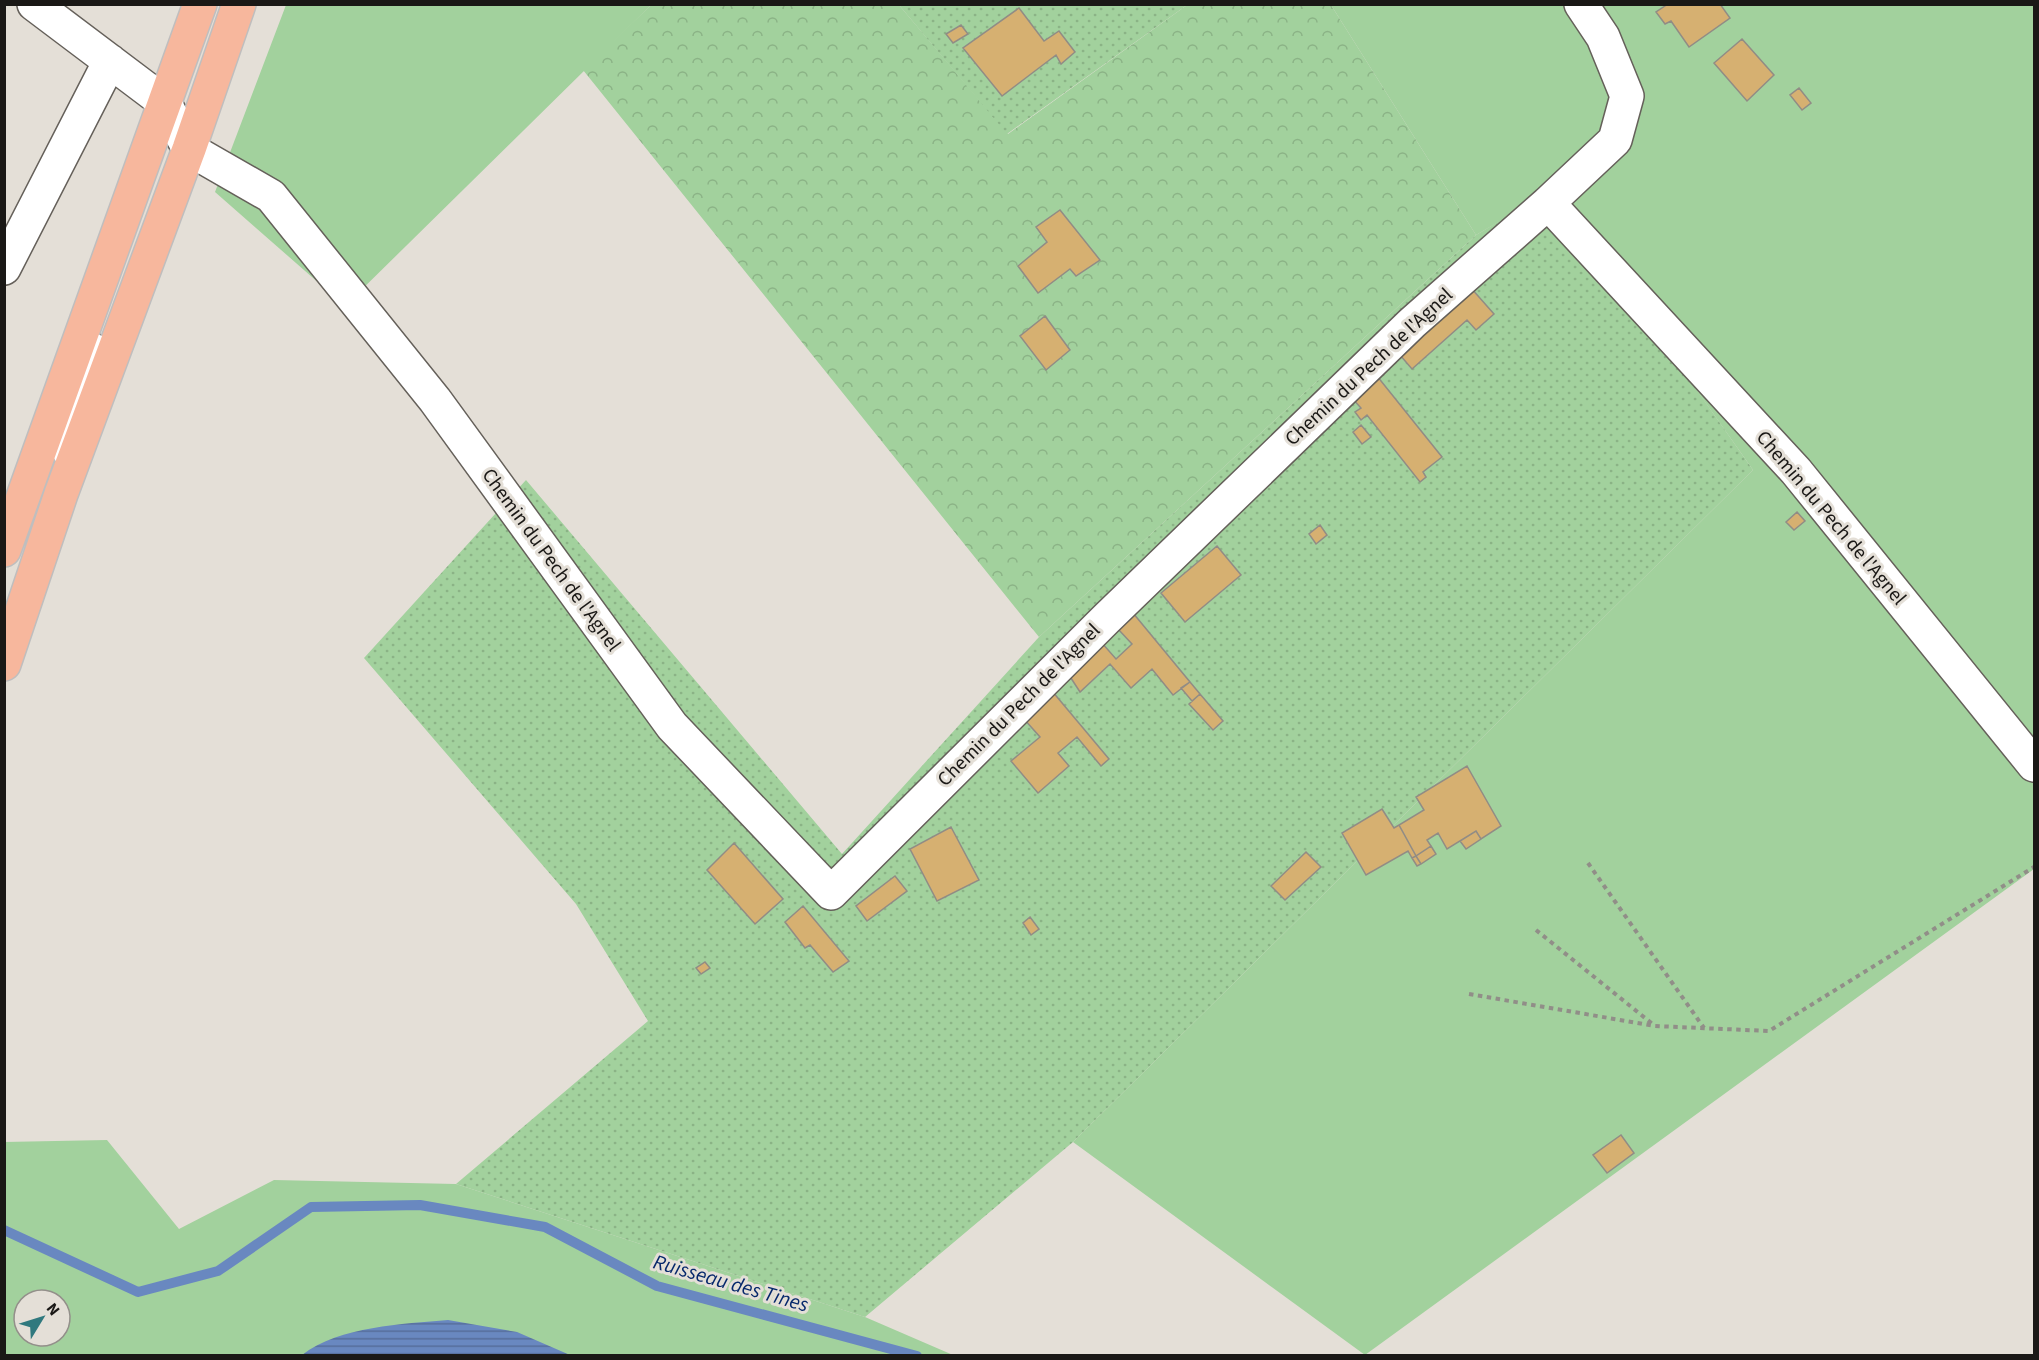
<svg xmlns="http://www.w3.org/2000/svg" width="2039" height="1360" font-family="'Source Sans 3',sans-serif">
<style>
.grass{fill:#a2d19d;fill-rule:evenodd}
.forest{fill:url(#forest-crowns)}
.garden{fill:url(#garden-dots)}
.water{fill:url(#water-rules)}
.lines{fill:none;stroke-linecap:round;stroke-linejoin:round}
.stream{stroke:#6988c0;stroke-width:10}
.building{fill:#d6b071;stroke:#918c85;stroke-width:1.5}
.minor-casing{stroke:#65605a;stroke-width:36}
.major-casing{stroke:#bfbebe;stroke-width:36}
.path{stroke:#918e88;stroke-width:4;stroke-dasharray:4.5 4.5;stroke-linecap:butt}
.minor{stroke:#fff;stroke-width:33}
.major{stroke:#f7b79d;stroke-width:33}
.labels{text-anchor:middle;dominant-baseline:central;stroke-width:6;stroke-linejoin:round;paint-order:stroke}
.street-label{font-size:20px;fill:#1a1816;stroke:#e4dfd7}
.water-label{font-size:21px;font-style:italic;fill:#06286b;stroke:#e4dfd7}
</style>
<defs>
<pattern id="forest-crowns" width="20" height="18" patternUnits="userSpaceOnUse" patternTransform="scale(1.5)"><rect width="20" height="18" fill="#a2d19d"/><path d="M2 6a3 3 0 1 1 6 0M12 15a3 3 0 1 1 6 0" fill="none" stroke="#8bb386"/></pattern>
<pattern id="garden-dots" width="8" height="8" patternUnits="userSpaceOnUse" patternTransform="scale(1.5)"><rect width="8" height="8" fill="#a2d19d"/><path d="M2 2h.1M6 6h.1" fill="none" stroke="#8bb386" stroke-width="1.8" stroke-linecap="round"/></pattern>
<pattern id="water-rules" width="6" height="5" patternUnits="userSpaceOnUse" patternTransform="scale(1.5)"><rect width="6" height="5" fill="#6988c0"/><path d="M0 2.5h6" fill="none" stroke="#566e9b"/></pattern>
</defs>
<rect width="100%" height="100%" fill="#e4dfd7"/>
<path class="grass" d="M 286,5 L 651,5 L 345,306 L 215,192 Z
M 1331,5 L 2034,5 L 2034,869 L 1365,1355 L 1073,1142 L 1753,470 L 1555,189 L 1476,235 Z
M 107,1140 L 179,1229 L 274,1180 L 456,1184 L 865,1317 L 953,1355 L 5,1355 L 4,1142 ZM 24,1300 L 60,1300 L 60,1336 L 24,1336 Z"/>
<path class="forest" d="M 651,5 L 899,5 L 1008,134 L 1187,5 L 1331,5 L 1476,235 L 1039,637 L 583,70 Z"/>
<path class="garden" d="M 899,5 L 1187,5 L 1007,134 Z
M 1555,188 L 1753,470 L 1073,1142 L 865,1317 L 456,1184 L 648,1021 L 576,904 L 364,658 L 526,480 L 842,854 L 1039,637 L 1476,235 Z"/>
<path class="water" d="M 448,1320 L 517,1332 L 570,1355 L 302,1355 C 340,1326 403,1324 448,1320 Z"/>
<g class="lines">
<path class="stream" d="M 4,1230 L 138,1292 L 218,1271 L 311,1207 L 420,1205 L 545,1227 L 657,1286 L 917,1356"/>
</g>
<path class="building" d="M 1668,4 L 1720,4 L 1730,18 L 1689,47 L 1671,21 L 1665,24 L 1656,12 Z
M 1019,8 L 1044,41 L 1059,31 L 1075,52 L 1061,64 L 1056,55 L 1002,96 L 963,48 Z
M 961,25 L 968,34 L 953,43 L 946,34 Z
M 1742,39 L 1774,75 L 1747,101 L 1714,63 Z
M 1799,88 L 1811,103 L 1802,110 L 1790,95 Z
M 1060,210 L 1100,260 L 1076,276 L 1070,269 L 1038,293 L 1018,266 L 1047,242 L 1036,227 Z
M 1471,288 L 1494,314 L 1476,330 L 1467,320 L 1412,369 L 1400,355 Z
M 1045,316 L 1070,350 L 1046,370 L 1020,336 Z
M 1377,376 L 1442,457 L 1423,472 L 1426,477 L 1420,482 L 1367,415 L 1361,420 L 1355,412 L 1361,408 L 1352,398 Z
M 1361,425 L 1371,437 L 1362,444 L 1353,432 Z
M 1797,512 L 1805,521 L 1794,530 L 1786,522 Z
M 1320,525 L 1327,535 L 1316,544 L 1309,534 Z
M 1217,546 L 1241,575 L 1185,622 L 1161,593 Z
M 1133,613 L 1190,682 L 1173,695 L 1152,669 L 1131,688 L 1110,664 L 1080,692 L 1069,675 L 1102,643 L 1116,659 L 1132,644 L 1118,629 Z
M 1190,682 L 1200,694 L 1192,701 L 1181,688 Z
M 1052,691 L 1109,759 L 1101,766 L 1077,737 L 1058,753 L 1069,766 L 1038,793 L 1011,761 L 1040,737 L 1024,719 Z
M 1200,694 L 1223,721 L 1213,730 L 1189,704 Z
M 1467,766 L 1501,826 L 1481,839 L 1476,831 L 1447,849 L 1438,833 L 1427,840 L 1431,846 L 1416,856 L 1399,825 L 1424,810 L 1416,797 Z
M 1382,809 L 1394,828 L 1399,825 L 1416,856 L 1412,858 L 1408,851 L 1366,875 L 1342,833 Z
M 951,827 L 979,880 L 937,901 L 910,849 Z
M 1476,831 L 1481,839 L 1466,849 L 1460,841 Z
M 734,843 L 783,899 L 755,924 L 707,870 Z
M 1431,846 L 1436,854 L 1421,864 L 1416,856 Z
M 1306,852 L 1321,867 L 1285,900 L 1271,886 Z
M 1416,856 L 1421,864 L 1417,866 L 1412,858 Z
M 895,876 L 907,891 L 867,921 L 856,906 Z
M 803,906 L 849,961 L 833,972 L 810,945 L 805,948 L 785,922 Z
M 1030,917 L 1039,929 L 1031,935 L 1023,923 Z
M 705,962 L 710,968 L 701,974 L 696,968 Z
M 1621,1135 L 1634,1153 L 1607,1173 L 1593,1155 Z"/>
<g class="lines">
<defs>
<path id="minor" d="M 34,4 L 164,102 L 189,149 L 271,196 L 435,400 L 672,726 L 831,893 L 1106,619 L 1412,323 L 1548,203 L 1796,471 L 2034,765
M 1548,203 L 1615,140 L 1627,96 L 1603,37 L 1581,4
M 4,268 L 110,61
M 69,451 L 79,390 L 93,350"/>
<path id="major" d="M 4,550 L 200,4
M 4,664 L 61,494 L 189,149 L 239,4"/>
</defs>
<use href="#minor" class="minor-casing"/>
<use href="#major" class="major-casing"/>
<path class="path" d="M 1588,863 L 1704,1028
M 1536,930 L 1655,1026
M 1469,994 L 1655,1026 L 1769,1031 L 2034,867"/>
<use href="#minor" class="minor"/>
<use href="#major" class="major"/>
</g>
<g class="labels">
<g class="street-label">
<text transform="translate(1369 367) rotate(-43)">Chemin du Pech de l'Agnel</text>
<text transform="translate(1831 518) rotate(50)">Chemin du Pech de l'Agnel</text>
<text transform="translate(551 560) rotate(54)">Chemin du Pech de l'Agnel</text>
<text transform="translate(1019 705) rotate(-45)">Chemin du Pech de l'Agnel</text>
</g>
<g class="water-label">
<text transform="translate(731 1283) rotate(16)">Ruisseau des Tines</text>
</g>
</g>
<rect width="2039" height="1360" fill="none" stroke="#1a1816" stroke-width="12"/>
<g transform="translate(42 1318) rotate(52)"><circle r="28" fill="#e4dfd7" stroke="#938f8a" stroke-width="1.5"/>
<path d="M0-4.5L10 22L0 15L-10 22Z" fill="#30797e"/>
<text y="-9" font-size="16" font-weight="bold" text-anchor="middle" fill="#1a1816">N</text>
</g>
</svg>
